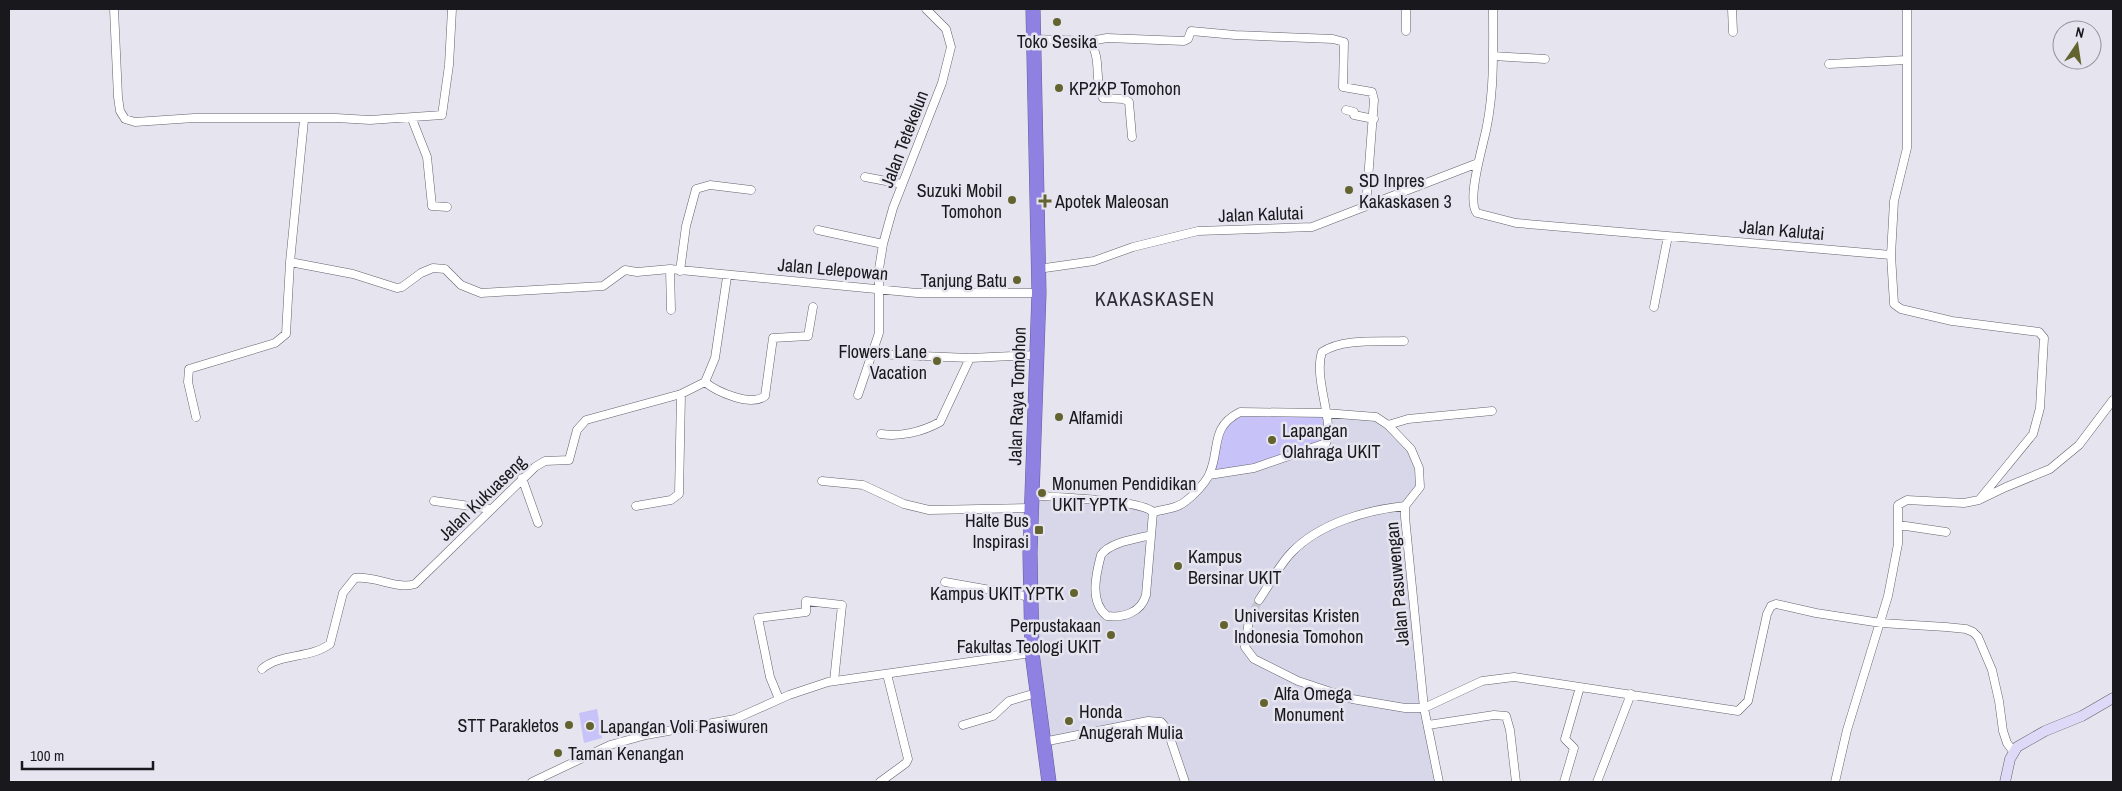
<svg xmlns="http://www.w3.org/2000/svg" width="2122" height="791" font-family="'Archivo Narrow',sans-serif">
<style>
.built{fill:#d8d7e9}
.park{fill:#c7c2f8}
.lines{fill:none;stroke-linecap:round;stroke-linejoin:round}
.street-tunnel{stroke:#c6c5cf;stroke-width:8;stroke-dasharray:8 4;stroke-linecap:butt}
.street-casing{stroke:#63626c;stroke-width:9}
.secondary-casing{stroke:#63626c;stroke-width:11}
.highway-casing{stroke:#665c9d;stroke-width:15}
.street{stroke:#fff;stroke-width:8}
.secondary{stroke:#ddd9f6;stroke-width:10}
.highway{stroke:#8f81e2;stroke-width:14}
.poi-dot{fill:#636330;stroke:#e5e4ef;stroke-width:2}
.labels{text-anchor:middle;dominant-baseline:central;stroke-width:5;stroke-linejoin:round;paint-order:stroke}
.poi-label{font-size:18px;fill:#19181c;stroke:#e5e4ef;text-anchor:start}
.street-label{font-size:18px;fill:#19181c;stroke:#e5e4ef}
.quarter-label{font-size:20px;letter-spacing:1px;fill:#2d2c35;stroke:#e5e4ef}
</style>
<rect width="100%" height="100%" fill="#e5e4ef"/>
<path class="built" d="M 1240,412 L 1376,417 L 1411,449 L 1420,487 L 1405,506 L 1424,708 L 1439,782 L 1185,782 L 1167,729 L 1155,721 L 1043,742 L 1036,694 L 1032,495 L 1168,509 L 1190,498 L 1209,475 Z"/>
<path class="park" d="M 1240,412 L 1325,413 L 1326,443 L 1254,468 L 1209,475 L 1217,436 Z
M 597,709 L 602,738 L 584,743 L 579,713 Z"/>
<g class="lines">
<path class="street-tunnel" d="M 1249,620 L 1259,600"/>
<defs>
<path id="street" d="M 114,9 L 118,97 L 120,111 L 125,119 L 135,122 L 194,118 L 336,118 L 370,120 L 442,115 L 449,65 L 452,9
M 1493,9 C 1493,54 1495,99 1483,143 C 1480,157 1467,202 1477,213 L 1516,223 L 1891,255
M 1732,9 L 1733,32
M 1907,9 L 1907,148 L 1894,201 L 1891,255 L 1894,304 L 1901,309 L 1952,321 L 2039,332 L 2044,338 L 2040,408 L 2033,434 L 1979,500
M 1406,31 L 1406,9
M 1033,39 L 1089,41 C 1103,58 1093,80 1103,98 L 1124,99 L 1129,102 L 1132,137
M 1092,44 L 1096,40 L 1107,38 L 1184,41 L 1188,39 L 1191,31 L 1235,35 L 1333,39 L 1344,42 L 1343,87 L 1372,92 L 1374,100 L 1366,206
M 1493,56 L 1545,59
M 1829,64 L 1906,60
M 1346,110 L 1354,112 L 1354,115 L 1374,119
M 412,119 L 427,157 L 432,206 L 447,207
M 865,177 L 902,184
M 818,230 L 883,244
M 290,262 L 353,274 L 397,288 L 402,287 L 421,273 L 433,268 L 445,269 L 461,285 L 481,293 L 603,286 L 625,270 L 637,272 L 670,269 L 917,293 L 1039,293
M 670,269 L 671,310
M 1038,269 L 1094,261 L 1133,247 L 1198,231 L 1312,227 L 1478,163
M 680,271 L 686,226 L 696,189 L 710,185 L 751,190
M 1654,307 L 1668,236
M 873,354 L 970,358 L 1036,355
M 705,382 C 717,392 751,407 765,396 L 773,338 L 808,336 L 813,307
M 858,395 L 879,333 L 879,269 L 883,244 L 893,208 L 942,83 L 951,47 L 946,29 L 926,9
M 196,417 L 188,382 L 189,369 L 275,343 L 286,334 L 290,262 L 304,120
M 1388,425 L 1408,419 L 1492,411
M 881,434 C 900,437 922,432 940,422 L 970,358
M 1209,475 L 1254,468 L 1326,443 C 1335,423 1313,378 1322,352 C 1343,338 1379,342 1404,341
M 522,478 L 538,523
M 822,481 L 863,485 L 904,504 L 929,510 L 1031,508
M 1032,495 C 1056,498 1139,499 1153,512 C 1164,509 1177,509 1186,501 C 1194,495 1205,483 1209,475 C 1221,449 1209,428 1240,412 L 1325,413 L 1376,417 L 1388,425 L 1411,449 L 1419,468 L 1420,487 L 1405,506 L 1405,517 L 1424,708 L 1439,782
M 434,501 L 491,509
M 636,506 L 671,500 L 679,494 L 681,394
M 1899,525 L 1946,532
M 1151,535 C 1136,539 1110,542 1101,555 C 1096,574 1089,602 1107,616 C 1123,618 1141,613 1146,595 L 1153,512
M 945,582 L 1031,597
M 1259,600 C 1270,584 1279,565 1292,552 C 1320,523 1367,510 1405,506
M 1249,620 L 1245,647 L 1254,659 L 1298,681 L 1352,699 L 1405,708 L 1424,708 L 1482,681 L 1514,677 L 1738,711 L 1748,701 L 1767,614 L 1771,606 L 1776,604 L 1816,613 L 1881,623 L 1946,627 L 1966,629 L 1973,632 L 1978,637 L 1992,670 L 1999,701 L 2003,731 L 2007,743 L 2013,751
M 262,669 C 280,653 310,659 330,644 L 343,593 L 355,578 C 375,575 396,590 415,584 L 535,467 L 545,461 L 569,460 L 577,430 L 586,420 L 681,394 L 705,382 L 715,358 L 727,277
M 779,699 L 770,677 L 758,618 L 806,612 L 806,601 L 842,605 L 834,681
M 963,725 L 993,716 L 1009,701 L 1036,693
M 1428,725 L 1494,715 L 1506,716 L 1510,730 L 1516,782
M 1043,742 L 1148,721 L 1161,722 L 1167,729 L 1185,782
M 532,782 L 610,745 L 646,735 L 735,719 L 789,695 L 828,682 L 1032,653
M 880,782 L 906,763 L 908,759 L 887,674
M 1564,782 L 1574,748 L 1565,739 L 1580,687
M 1597,782 L 1631,694
M 1835,782 L 1847,730 L 1888,596 L 1898,544 L 1898,505 L 1907,500 L 1964,503 L 1979,500 L 2006,487 L 2050,469 L 2079,445 L 2113,400"/>
<path id="secondary" d="M 2005,782 L 2010,759 L 2017,747 L 2045,731 L 2082,716 L 2113,698"/>
<path id="highway" d="M 1033,9 L 1039,293 L 1030,553 L 1032,653 L 1049,782"/>
</defs>
<use href="#street" class="street-casing"/>
<use href="#secondary" class="secondary-casing"/>
<use href="#highway" class="highway-casing"/>
<use href="#street" class="street"/>
<use href="#secondary" class="secondary"/>
<use href="#highway" class="highway"/>
</g>
<g class="poi-dot">
<circle cx="1057" cy="22" r="5"/>
<circle cx="1059" cy="88" r="5"/>
<circle cx="1349" cy="190" r="5"/>
<circle cx="1012" cy="200" r="5"/>
<path d="M1042.5 193.5h5v5h5v5h-5v5h-5v-5h-5v-5h5z"/>
<circle cx="1017" cy="280" r="5"/>
<circle cx="937" cy="361" r="5"/>
<circle cx="1059" cy="417" r="5"/>
<circle cx="1272" cy="440" r="5"/>
<circle cx="1042" cy="493" r="5"/>
<rect x="1034" y="525" width="10" height="10" rx="2.5"/>
<circle cx="1178" cy="566" r="5"/>
<circle cx="1074" cy="593" r="5"/>
<circle cx="1224" cy="625" r="5"/>
<circle cx="1111" cy="635" r="5"/>
<circle cx="1264" cy="703" r="5"/>
<circle cx="1069" cy="721" r="5"/>
<circle cx="569" cy="725" r="5"/>
<circle cx="590" cy="726" r="5"/>
<circle cx="558" cy="753" r="5"/>
</g>
<g class="labels">
<g class="poi-label">
<text x="1057" y="41" text-anchor="middle">Toko Sesika</text>
<text x="1069" y="88">KP2KP Tomohon</text>
<text x="1359" y="180">SD Inpres<tspan x="1359" dy="21">Kakaskasen 3</tspan></text>
<text x="1002" y="190" text-anchor="end">Suzuki Mobil<tspan x="1002" dy="21">Tomohon</tspan></text>
<text x="1055" y="201">Apotek Maleosan</text>
<text x="1007" y="280" text-anchor="end">Tanjung Batu</text>
<text x="927" y="351" text-anchor="end">Flowers Lane<tspan x="927" dy="21">Vacation</tspan></text>
<text x="1069" y="417">Alfamidi</text>
<text x="1282" y="430">Lapangan<tspan x="1282" dy="21">Olahraga UKIT</tspan></text>
<text x="1052" y="483">Monumen Pendidikan<tspan x="1052" dy="21">UKIT YPTK</tspan></text>
<text x="1029" y="520" text-anchor="end">Halte Bus<tspan x="1029" dy="21">Inspirasi</tspan></text>
<text x="1188" y="556">Kampus<tspan x="1188" dy="21">Bersinar UKIT</tspan></text>
<text x="1064" y="593" text-anchor="end">Kampus UKIT YPTK</text>
<text x="1234" y="615">Universitas Kristen<tspan x="1234" dy="21">Indonesia Tomohon</tspan></text>
<text x="1101" y="625" text-anchor="end">Perpustakaan<tspan x="1101" dy="21">Fakultas Teologi UKIT</tspan></text>
<text x="1274" y="693">Alfa Omega<tspan x="1274" dy="21">Monument</tspan></text>
<text x="1079" y="711">Honda<tspan x="1079" dy="21">Anugerah Mulia</tspan></text>
<text x="559" y="725" text-anchor="end">STT Parakletos</text>
<text x="600" y="726">Lapangan Voli Pasiwuren</text>
<text x="568" y="753">Taman Kenangan</text>
</g>
<g class="street-label">
<text transform="translate(904 139) rotate(-69)">Jalan Tetekelun</text>
<text transform="translate(1261 214) rotate(-2)">Jalan Kalutai</text>
<text transform="translate(1782 230) rotate(5)">Jalan Kalutai</text>
<text transform="translate(833 269) rotate(5)">Jalan Lelepowan</text>
<text transform="translate(1017 396) rotate(-88)">Jalan Raya Tomohon</text>
<text transform="translate(482 498) rotate(-44)">Jalan Kukuaseng</text>
<text transform="translate(1397 584) rotate(-95)">Jalan Pasuwengan</text>
</g>
<g class="quarter-label">
<text x="1155" y="298">KAKASKASEN</text>
</g>
</g>
<rect width="2122" height="791" fill="none" stroke="#19181c" stroke-width="20"/>
<g transform="translate(2077 45) rotate(13)"><circle r="24" fill="#e5e4ef" stroke="#93929b"/>
<path d="M0-4L9 19L0 12L-9 19Z" fill="#636330"/>
<text y="-8" font-size="14" font-weight="bold" text-anchor="middle" fill="#19181c">N</text>
</g>
<path d="M22 761v8h131v-8" fill="none" stroke="#19181c" stroke-width="2.5"/>
<text x="30" y="761" font-size="15" fill="#19181c" stroke="#e5e4ef" stroke-width="4" paint-order="stroke">100 m</text>
</svg>
